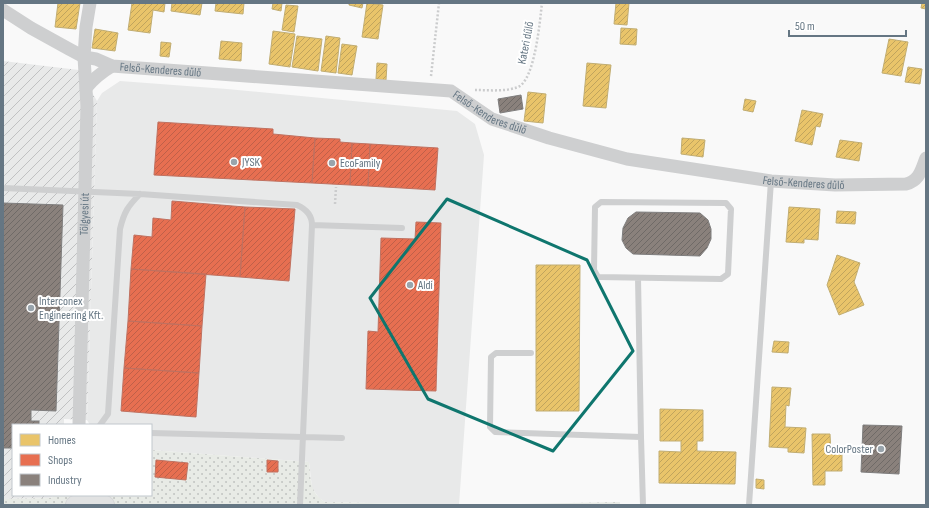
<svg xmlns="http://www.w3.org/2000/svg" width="929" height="508" font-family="'Sofia Sans Condensed',sans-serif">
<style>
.built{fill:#e8e9e9}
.industrial{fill:url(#industrial-furrows)}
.grass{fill:url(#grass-dots)}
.homes{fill:url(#homes-hatch);stroke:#c1ad72}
.shops{fill:url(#shops-hatch);stroke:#c07160}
.industry{fill:url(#industry-hatch);stroke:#7f7e7e}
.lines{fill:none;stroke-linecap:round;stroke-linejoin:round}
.secondary-casing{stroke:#d5d6d7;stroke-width:20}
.path{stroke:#cbcccd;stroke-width:2.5;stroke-dasharray:2 2;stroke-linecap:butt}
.lane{stroke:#cecfd0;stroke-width:6}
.street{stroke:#cecfd0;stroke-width:13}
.secondary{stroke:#e1e2e2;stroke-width:18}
.marked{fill:none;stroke:#0f766e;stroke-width:3;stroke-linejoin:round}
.poi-dot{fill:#99a4ac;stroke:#fff;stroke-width:1.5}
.labels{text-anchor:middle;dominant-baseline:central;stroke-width:4;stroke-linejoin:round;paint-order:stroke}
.street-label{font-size:12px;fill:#657683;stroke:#fff}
.poi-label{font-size:12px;fill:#657683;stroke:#fff;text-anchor:start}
</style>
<defs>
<pattern id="industrial-furrows" width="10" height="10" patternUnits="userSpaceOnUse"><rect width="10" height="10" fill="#e8e9e9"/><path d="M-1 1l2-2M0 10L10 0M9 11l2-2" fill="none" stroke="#c0c1c2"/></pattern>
<pattern id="grass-dots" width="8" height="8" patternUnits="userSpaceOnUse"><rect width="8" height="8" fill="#e8ebe6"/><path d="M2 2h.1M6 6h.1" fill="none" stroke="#c0c3c0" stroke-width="1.8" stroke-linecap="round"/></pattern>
<pattern id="homes-hatch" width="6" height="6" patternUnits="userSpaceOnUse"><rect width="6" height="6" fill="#e9c46a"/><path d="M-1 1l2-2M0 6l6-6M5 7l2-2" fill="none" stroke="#c0a45d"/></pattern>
<pattern id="shops-hatch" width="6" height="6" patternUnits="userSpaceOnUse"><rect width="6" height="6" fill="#e76f51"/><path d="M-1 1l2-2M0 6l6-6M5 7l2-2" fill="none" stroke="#bf6049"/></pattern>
<pattern id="industry-hatch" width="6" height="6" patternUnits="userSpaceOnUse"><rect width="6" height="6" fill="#8a817c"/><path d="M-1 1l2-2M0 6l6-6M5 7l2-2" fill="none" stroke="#6f6a67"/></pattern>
</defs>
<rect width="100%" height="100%" fill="#f9f9f9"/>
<path class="built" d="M 120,81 L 227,89 L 457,111 L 475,124 L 484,155 L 459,505 L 325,502 L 319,498 L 312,488 L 309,462 L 151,450 L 151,425 L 90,425 L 87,420 L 97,101 L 102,93 Z"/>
<path class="industrial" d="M 3,61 L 79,70 L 97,101 L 87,420 L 64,419 L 64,425 L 13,425 L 13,495 L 54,495 L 51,498 L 3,499 Z"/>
<path class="grass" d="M 151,450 L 309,462 C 311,479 309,492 325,502 L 454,505 L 3,505 L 3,499 L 51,498 L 54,495 L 151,495 Z
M 620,502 L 620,505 L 465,505 Z"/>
<path class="homes" d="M 58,3 L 80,3 L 76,29 L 55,27 Z
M 132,3 L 165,3 L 164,12 L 153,10 L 150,33 L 128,30 Z
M 172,3 L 202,3 L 200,15 L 171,11 Z
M 216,3 L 244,3 L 243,14 L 215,11 Z
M 273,3 L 282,3 L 281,11 L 272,9 Z
M 349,3 L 363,3 L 362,8 L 349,5 Z
M 367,3 L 383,5 L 378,39 L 362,37 Z
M 616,3 L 629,3 L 627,25 L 614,24 Z
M 922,3 L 926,3 L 926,9 L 921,8 Z
M 286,5 L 298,6 L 294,32 L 282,30 Z
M 621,28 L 637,29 L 636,45 L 620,44 Z
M 95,29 L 118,33 L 115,51 L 92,48 Z
M 273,31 L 295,34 L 290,67 L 269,64 Z
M 297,36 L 322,39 L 318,71 L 292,67 Z
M 326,36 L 340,38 L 336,73 L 321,71 Z
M 889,39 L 908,42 L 901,76 L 882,73 Z
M 221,41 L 242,43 L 241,61 L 219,59 Z
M 161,42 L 171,43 L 169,57 L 160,56 Z
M 342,44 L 357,46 L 352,75 L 338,73 Z
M 377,63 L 387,64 L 386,80 L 376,79 Z
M 587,63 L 611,65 L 606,108 L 583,106 Z
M 908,67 L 922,69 L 920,84 L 905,82 Z
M 528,92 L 546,94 L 543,123 L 524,121 Z
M 745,99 L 756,101 L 753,112 L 743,110 Z
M 802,110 L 823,114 L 820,127 L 816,126 L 812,145 L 795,141 Z
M 682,138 L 705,140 L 703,157 L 681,154 Z
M 840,140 L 862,143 L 859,161 L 836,157 Z
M 789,207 L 820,209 L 818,240 L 804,239 L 804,243 L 786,242 Z
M 837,211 L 856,212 L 855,224 L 836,223 Z
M 837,255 L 860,263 L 854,282 L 864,305 L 839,315 L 827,285 Z
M 536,265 L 580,265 L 579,411 L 536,411 Z
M 774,341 L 789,342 L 788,353 L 772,352 Z
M 772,387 L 791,388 L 789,406 L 786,405 L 785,427 L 806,428 L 804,453 L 788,452 L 788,448 L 769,447 Z
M 660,409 L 703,410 L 703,441 L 697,441 L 697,451 L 736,452 L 735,484 L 659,483 L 659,451 L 681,452 L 681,441 L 660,441 Z
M 812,434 L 830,434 L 831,454 L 842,454 L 842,471 L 825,471 L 825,485 L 813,485 Z
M 756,479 L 764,480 L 764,489 L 756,488 Z"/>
<path class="shops" d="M 158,122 L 273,129 L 273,134 L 315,138 L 312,183 L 154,175 Z
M 315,138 L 340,139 L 340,142 L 352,143 L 350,185 L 312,183 Z
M 352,143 L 370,144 L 368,186 L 350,185 Z
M 370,144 L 438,148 L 435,190 L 368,186 Z
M 172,201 L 245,207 L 240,277 L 131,269 L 134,235 L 152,237 L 153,218 L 171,220 Z
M 245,207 L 295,209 L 289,281 L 240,277 Z
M 416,222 L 441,223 L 436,391 L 366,389 L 368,331 L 378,332 L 381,238 L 415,239 Z
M 131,269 L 206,274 L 202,326 L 128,321 Z
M 128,321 L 202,326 L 199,373 L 124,368 Z
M 124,368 L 199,373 L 196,417 L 121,411 Z
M 156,460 L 188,463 L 186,480 L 155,477 Z
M 267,460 L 278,461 L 278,472 L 267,472 Z"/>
<path class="industry" d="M 521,95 L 523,109 L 500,113 L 498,99 Z
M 3,203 L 63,205 L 56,411 L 31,410 L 31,421 L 39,421 L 39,425 L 13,425 L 13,448 L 3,448 Z
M 636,212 L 700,213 L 708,220 L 711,229 L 711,239 L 707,248 L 700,256 L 633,254 L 626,248 L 622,240 L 623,228 L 628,218 Z
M 863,425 L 902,426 L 899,474 L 861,472 Z"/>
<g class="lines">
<defs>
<path id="secondary" d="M 75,505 C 85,499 95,499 105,505"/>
</defs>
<use href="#secondary" class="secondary-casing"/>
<path class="path" d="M 431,76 L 439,3
M 475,90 C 489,90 505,92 518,87 C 535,80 540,20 542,3
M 335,204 L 336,187"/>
<path class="lane" d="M 3,188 L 140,194 L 297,205 C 306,209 312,215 312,225 L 300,505
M 601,202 L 726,203 L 731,209 L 728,274 L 721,279 L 598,277 L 594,270 L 595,207 Z
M 312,225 L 402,228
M 638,278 L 641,437 L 643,505
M 531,353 L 496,353 L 491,357 L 490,427 L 495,432 L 641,437
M 100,425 L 108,414 L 120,229 C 124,212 128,206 140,194
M 151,433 L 342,438
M 749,505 L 771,181"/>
<g class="street">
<path id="s1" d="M 3,10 L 31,28 L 69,49 L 84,57 L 96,59 L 112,66 L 451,91 L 492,119 L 549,138 L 627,159 L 771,181 L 835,185 L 906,184 C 920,180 921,170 926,158"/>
<path d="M 86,88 C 94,78 102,72 112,66"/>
<path id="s2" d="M 79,425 L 87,106 L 84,57 L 86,27 L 90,3"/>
</g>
<use href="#secondary" class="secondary"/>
</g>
<path class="marked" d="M 447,199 L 587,260 L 633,351 L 553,451 L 428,399 L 370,298 Z"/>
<g class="poi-dot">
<circle cx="234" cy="162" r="4"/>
<circle cx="332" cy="163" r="4"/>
<circle cx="410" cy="285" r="4"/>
<circle cx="31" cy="308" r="4"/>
<circle cx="881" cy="449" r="4"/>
</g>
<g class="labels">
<g class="street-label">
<text transform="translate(526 43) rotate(-79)">Kateri dűlő</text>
<text stroke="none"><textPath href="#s1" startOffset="172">Felső-Kenderes dűlő</textPath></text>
<text stroke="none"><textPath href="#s1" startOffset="508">Felső-Kenderes dűlő</textPath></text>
<text stroke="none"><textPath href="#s1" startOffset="832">Felső-Kenderes dűlő</textPath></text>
<text stroke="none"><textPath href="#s2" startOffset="211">Tölgyesi út</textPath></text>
</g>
<g class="poi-label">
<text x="242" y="162">JYSK</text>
<text x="340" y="163">EcoFamily</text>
<text x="418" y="285">Aldi</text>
<text x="39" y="301">Interconex<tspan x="39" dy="14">Engineering Kft.</tspan></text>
<text x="873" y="449" text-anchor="end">ColorPoster</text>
</g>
</g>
<rect width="929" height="508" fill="none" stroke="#657683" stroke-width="8"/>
<rect x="12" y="424" width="140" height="72" fill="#ffffff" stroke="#c1c8cd"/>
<rect x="20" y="434" width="20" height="12" fill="#e9c46a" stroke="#c1c8cd"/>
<text x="48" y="444" font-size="12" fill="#657683">Homes</text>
<rect x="20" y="454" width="20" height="12" fill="#e76f51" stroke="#c1c8cd"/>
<text x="48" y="464" font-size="12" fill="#657683">Shops</text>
<rect x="20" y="474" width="20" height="12" fill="#8a817c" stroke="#c1c8cd"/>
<text x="48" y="484" font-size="12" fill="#657683">Industry</text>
<path d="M789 30v6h117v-6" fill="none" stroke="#657683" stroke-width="2"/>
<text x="795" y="30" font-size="12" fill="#657683" stroke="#ffffff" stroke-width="3" paint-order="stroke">50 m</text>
</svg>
